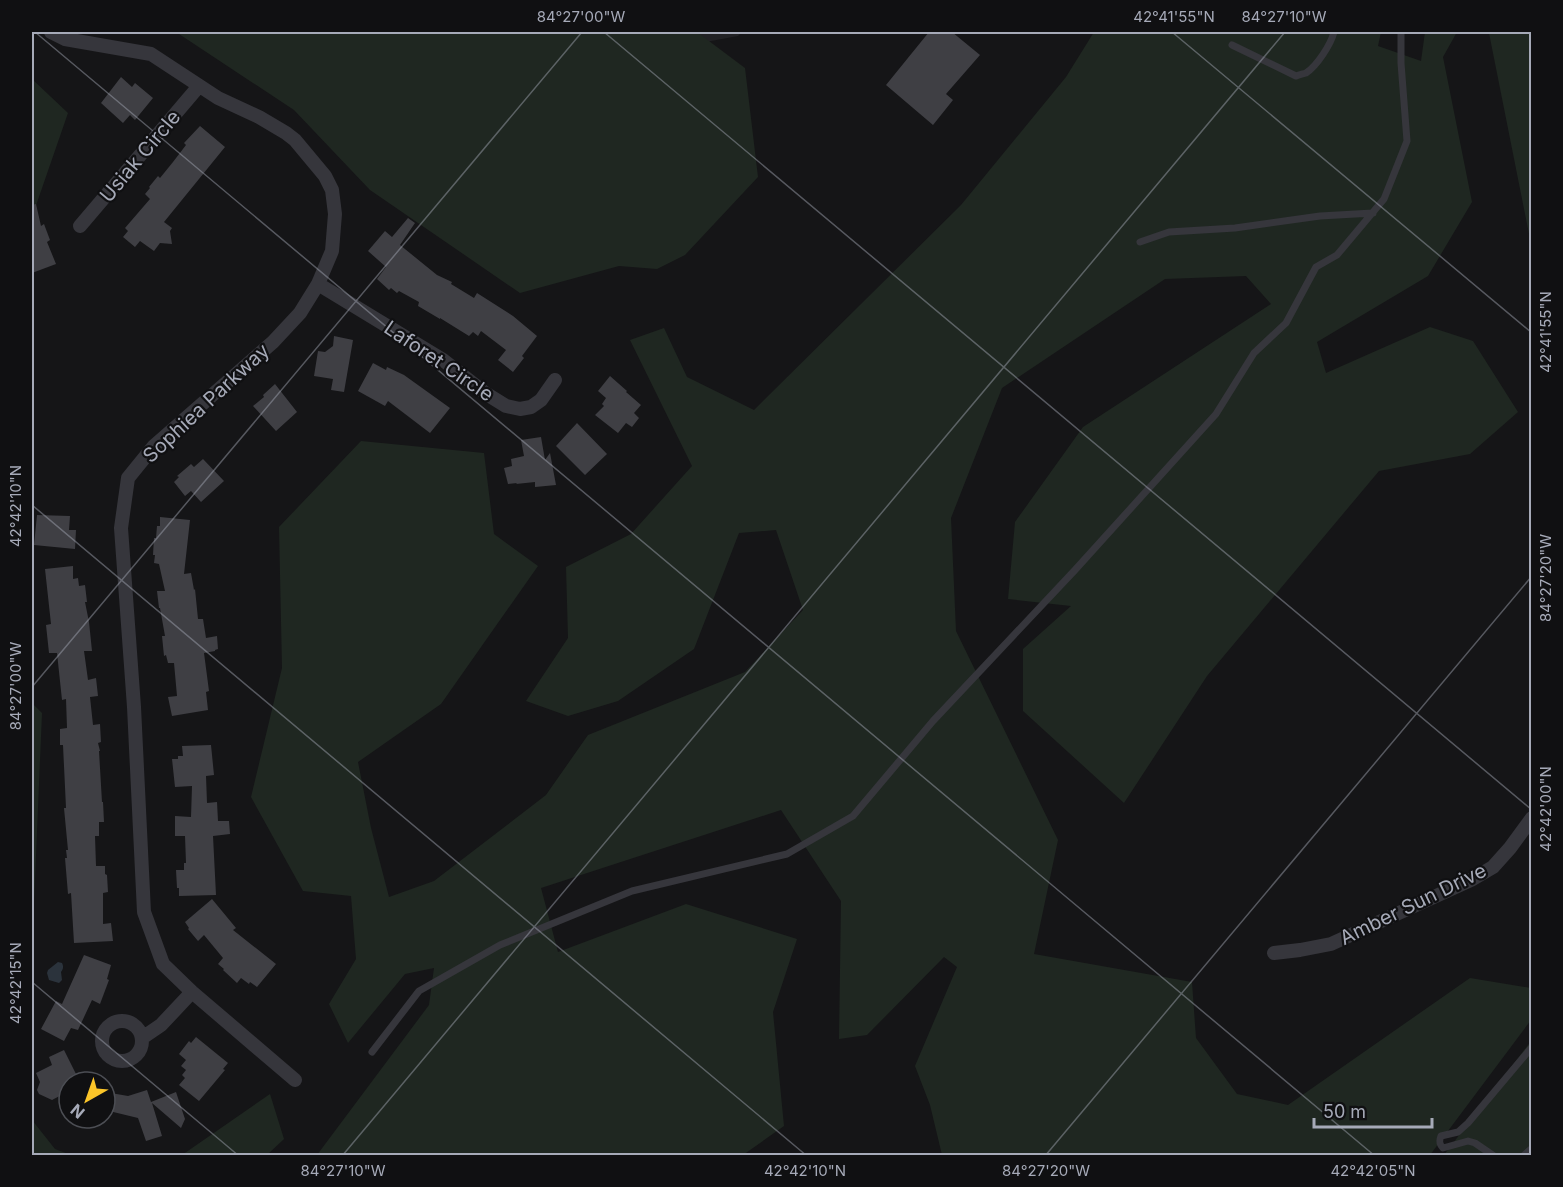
<svg xmlns="http://www.w3.org/2000/svg" width="1563" height="1187" font-family="Inter,sans-serif">
<style>
.built{fill:#212124}
.green{fill:#1f2721}
.water{fill:#2b333c}
.building{fill:#3f3f44}
.lines{fill:none;stroke-linecap:round;stroke-linejoin:round}
.lane{stroke:#36363c;stroke-width:7}
.street{stroke:#36363c;stroke-width:14}
.ticks{fill:none;stroke:#a6aab8;stroke-width:1.5;stroke-opacity:0.45}
.labels{text-anchor:middle;dominant-baseline:central;stroke-width:4.5;stroke-linejoin:round;paint-order:stroke}
.street-label{font-size:20px;fill:#a6aab8;stroke:#101012}
.neatline{fill:none;stroke:#a6aab8;stroke-width:2}
.ticks-label{font-size:15px;text-anchor:middle;fill:#a6aab8}
</style>
<rect width="100%" height="100%" fill="#151517"/>
<path class="built" d="M 664,32 L 742,32 L 738,36 L 695,44 Z"/>
<path class="green" d="M 176,32 L 697,32 L 745,68 L 758,177 L 685,255 L 657,269 L 619,266 L 520,293 L 370,190 L 294,110 Z
M 1094,32 L 1381,32 L 1378,46 L 1421,61 L 1425,32 L 1457,32 L 1443,57 L 1472,202 L 1428,276 L 1317,342 L 1326,373 L 1430,327 L 1473,341 L 1518,412 L 1470,454 L 1379,471 L 1207,676 L 1124,803 L 1023,711 L 1023,649 L 1071,606 L 1008,599 L 1015,522 L 1083,427 L 1271,304 L 1246,276 L 1165,279 L 1002,388 L 951,518 L 956,631 L 1058,840 L 1034,954 L 1192,982 L 1196,1038 L 1237,1094 L 1288,1105 L 1470,978 L 1531,988 L 1531,1020 L 1430,1155 L 942,1155 L 930,1105 L 915,1066 L 957,967 L 944,957 L 867,1035 L 839,1039 L 841,901 L 781,810 L 541,888 L 558,952 L 686,904 L 797,939 L 773,1012 L 784,1126 L 743,1155 L 537,1156 L 527,1153 L 526,1156 L 317,1155 L 429,1005 L 434,968 L 405,974 L 348,1043 L 329,1004 L 356,959 L 351,896 L 303,891 L 251,797 L 282,668 L 279,527 L 361,441 L 484,453 L 494,534 L 538,566 L 441,704 L 358,762 L 371,828 L 389,897 L 434,881 L 546,795 L 588,735 L 745,672 L 803,610 L 776,530 L 739,533 L 694,649 L 618,701 L 568,716 L 526,701 L 568,638 L 566,567 L 631,534 L 692,466 L 630,340 L 664,328 L 687,377 L 754,410 L 961,205 L 1066,77 Z
M 1488,32 L 1531,32 L 1531,244 L 1489,33 Z
M 32,79 L 68,113 L 32,217 Z
M 32,703 L 42,713 L 32,951 Z
M 1531,1041 L 1531,1155 L 1444,1155 Z
M 270,1094 L 284,1139 L 267,1155 L 182,1155 Z
M 32,1120 L 55,1149 L 71,1155 L 32,1155 Z"/>
<path class="water" d="M 58,962 L 62,963 C 64,967 63,969 61,972 L 62,980 L 59,983 L 49,980 L 47,973 L 48,970 Z"/>
<path class="building" d="M 929,32 L 952,32 L 980,55 L 946,94 L 953,100 L 933,125 L 886,85 Z
M 121,77 L 132,87 L 135,83 L 153,98 L 135,120 L 130,115 L 123,123 L 101,103 Z
M 200,126 L 225,147 L 164,222 L 172,228 L 170,231 L 172,244 L 160,243 L 154,251 L 140,241 L 135,247 L 123,237 L 128,231 L 125,228 L 150,199 L 145,194 L 150,188 L 149,187 L 158,176 L 160,178 L 173,162 L 186,145 L 184,143 Z
M 36,204 L 41,226 L 44,224 L 50,240 L 47,242 L 56,264 L 32,273 L 32,205 Z
M 408,218 L 415,223 L 400,245 L 437,275 L 452,282 L 451,284 L 474,298 L 477,293 L 513,316 L 537,336 L 522,356 L 524,358 L 513,372 L 498,360 L 506,350 L 481,331 L 478,336 L 473,332 L 469,336 L 440,318 L 440,319 L 418,306 L 419,302 L 399,291 L 397,293 L 391,288 L 389,290 L 377,279 L 386,267 L 368,251 L 385,231 L 392,237 Z
M 334,336 L 353,340 L 344,392 L 331,390 L 333,379 L 314,376 L 318,351 L 325,352 L 333,346 Z
M 373,363 L 386,370 L 387,367 L 404,375 L 450,408 L 430,433 L 388,401 L 385,406 L 358,391 Z
M 610,376 L 627,391 L 626,392 L 641,405 L 634,413 L 639,418 L 632,427 L 626,423 L 618,433 L 595,415 L 604,406 L 602,404 L 606,398 L 598,391 Z
M 275,384 L 297,412 L 276,431 L 253,406 L 264,397 L 263,395 Z
M 577,423 L 607,454 L 585,475 L 556,446 Z
M 541,437 L 545,460 L 550,453 L 556,485 L 535,487 L 535,482 L 516,484 L 517,483 L 508,484 L 504,468 L 512,466 L 511,459 L 524,456 L 521,440 Z
M 203,459 L 224,481 L 201,502 L 191,491 L 185,496 L 174,482 L 179,477 L 177,476 L 191,464 L 194,467 Z
M 37,515 L 70,516 L 69,530 L 76,530 L 75,549 L 34,545 Z
M 160,517 L 190,520 L 184,574 L 191,573 L 194,590 L 195,589 L 198,619 L 203,619 L 206,638 L 217,636 L 218,649 L 215,650 L 215,651 L 204,653 L 209,691 L 206,692 L 208,710 L 172,716 L 168,697 L 177,696 L 174,663 L 168,663 L 166,655 L 164,656 L 162,636 L 165,636 L 160,608 L 159,608 L 157,591 L 165,591 L 159,564 L 154,563 L 155,555 L 153,555 L 154,538 L 156,538 L 157,526 L 160,526 Z
M 73,566 L 73,579 L 78,578 L 79,586 L 85,585 L 87,602 L 85,602 L 89,622 L 92,651 L 84,651 L 88,680 L 96,678 L 98,696 L 90,697 L 93,725 L 100,724 L 101,742 L 98,743 L 100,751 L 99,751 L 102,802 L 103,802 L 104,822 L 99,822 L 99,836 L 95,836 L 96,866 L 105,866 L 105,874 L 107,875 L 108,892 L 103,893 L 103,924 L 111,923 L 113,941 L 74,943 L 71,893 L 68,894 L 65,858 L 67,858 L 66,850 L 68,850 L 64,808 L 66,808 L 63,745 L 60,745 L 60,729 L 67,728 L 66,699 L 62,700 L 57,653 L 49,653 L 46,625 L 51,624 L 45,569 Z
M 211,745 L 214,775 L 206,776 L 207,803 L 217,802 L 218,821 L 229,821 L 230,834 L 213,836 L 216,895 L 179,896 L 179,888 L 177,888 L 176,870 L 184,870 L 184,863 L 186,863 L 185,836 L 175,836 L 175,816 L 191,817 L 192,786 L 175,787 L 172,759 L 178,759 L 178,756 L 183,756 L 182,746 Z
M 212,899 L 236,928 L 233,930 L 276,964 L 257,987 L 250,982 L 249,984 L 241,978 L 237,983 L 223,970 L 224,969 L 218,964 L 223,958 L 204,935 L 198,941 L 188,929 L 189,928 L 185,922 Z
M 84,955 L 111,965 L 107,979 L 109,980 L 100,1004 L 92,1000 L 78,1030 L 71,1028 L 64,1041 L 41,1029 L 56,1001 L 62,1004 Z
M 196,1037 L 228,1063 L 223,1069 L 225,1070 L 199,1101 L 179,1085 L 185,1078 L 182,1075 L 186,1070 L 181,1066 L 186,1060 L 179,1054 L 189,1041 L 191,1043 Z
M 64,1050 L 76,1074 L 73,1075 L 76,1082 L 69,1082 L 69,1091 L 52,1100 L 39,1094 L 37,1090 L 40,1082 L 36,1073 L 52,1065 L 49,1057 Z
M 147,1090 L 151,1102 L 176,1092 L 185,1119 L 181,1128 L 152,1103 L 162,1136 L 146,1141 L 138,1118 L 105,1110 L 105,1092 L 128,1096 Z"/>
<g class="lines">
<path class="lane" d="M 1232,45 L 1296,76 C 1298,75 1303,74 1306,73 C 1317,66 1331,44 1334,32
M 1140,242 L 1169,232 L 1235,228 L 1320,216 L 1373,213
M 372,1052 L 419,991 L 500,945 L 632,891 L 787,854 L 853,816 L 933,721 L 1075,570 L 1216,414 L 1254,353 L 1286,323 L 1316,267 L 1337,255 L 1384,199 L 1407,141 L 1401,63 L 1401,32
M 1494,1156 L 1475,1143 L 1468,1141 L 1443,1148 C 1439,1144 1439,1141 1441,1136 L 1458,1132 L 1468,1123 L 1532,1047
M 1523,1156 L 1532,1148"/>
<path class="street" d="M 51,32 L 65,39 L 151,54 L 218,98 L 259,117 L 286,133 L 295,140 L 325,176 L 332,190 L 335,214 L 332,251 L 318,284 L 300,313 L 273,342 L 154,446 L 128,478 L 121,528 L 134,707 L 144,912 L 163,964 L 192,992 L 295,1080
M 80,226 L 199,86
M 318,284 L 443,360 L 485,393 L 506,406 L 520,409 L 531,407 L 541,400 L 555,380
M 1274,953 L 1300,950 L 1331,944 L 1471,880 L 1493,867 L 1510,848 L 1532,818
M102 1041a20 20 0 1 1 40 0a20 20 0 1 1-40 0Z
M 142,1038 L 161,1025 L 192,992"/>
</g>
<path class="ticks" d="M 35,32 L 1375,1156M 604,32 L 1532,810M 1172,32 L 1532,333M 32,505 L 807,1156M 32,687 L 582,32M 32,982 L 239,1156M 342,1156 L 1285,32M 1045,1156 L 1532,576"/>
<g class="labels">
<g class="street-label">
<text transform="translate(140 156) rotate(-50)">Usiak Circle</text>
<text transform="translate(439 361) rotate(34)">Laforet Circle</text>
<text transform="translate(206 403) rotate(-43)">Sophiea Parkway</text>
<text transform="translate(1413 904) rotate(-26)">Amber Sun Drive</text>
</g>
</g>
<rect width="1563" height="1187" fill="none" stroke="#101012" stroke-width="66"/>
<g transform="translate(87 1100) rotate(220)"><circle r="28" fill="#101012" stroke="#4c4e54" stroke-width="1.5"/>
<path d="M0-4.5L10 22L0 15L-10 22Z" fill="#fbc529"/>
<text y="-9" font-size="16" font-weight="bold" text-anchor="middle" fill="#a6aab8">N</text>
</g>
<path d="M1314 1118v9h118v-9" fill="none" stroke="#a6aab8" stroke-width="3"/>
<text x="1323" y="1118" font-size="18" fill="#a6aab8" stroke="#101012" stroke-width="4.5" paint-order="stroke">50 m</text>
<rect x="33" y="33" width="1497" height="1121" class="neatline"/>
<g class="ticks-label">
<text x="581" y="22">84°27'00"W</text>
<text x="1174" y="22">42°41'55"N</text>
<text x="1284" y="22">84°27'10"W</text>
<text transform="translate(1546 332) rotate(-90)" y="5">42°41'55"N</text>
<text transform="translate(16 506) rotate(-90)" y="5">42°42'10"N</text>
<text transform="translate(1546 578) rotate(-90)" y="5">84°27'20"W</text>
<text transform="translate(16 686) rotate(-90)" y="5">84°27'00"W</text>
<text transform="translate(1546 809) rotate(-90)" y="5">42°42'00"N</text>
<text transform="translate(16 983) rotate(-90)" y="5">42°42'15"N</text>
<text x="343" y="1176">84°27'10"W</text>
<text x="805" y="1176">42°42'10"N</text>
<text x="1046" y="1176">84°27'20"W</text>
<text x="1373" y="1176">42°42'05"N</text>
</g>
</svg>
